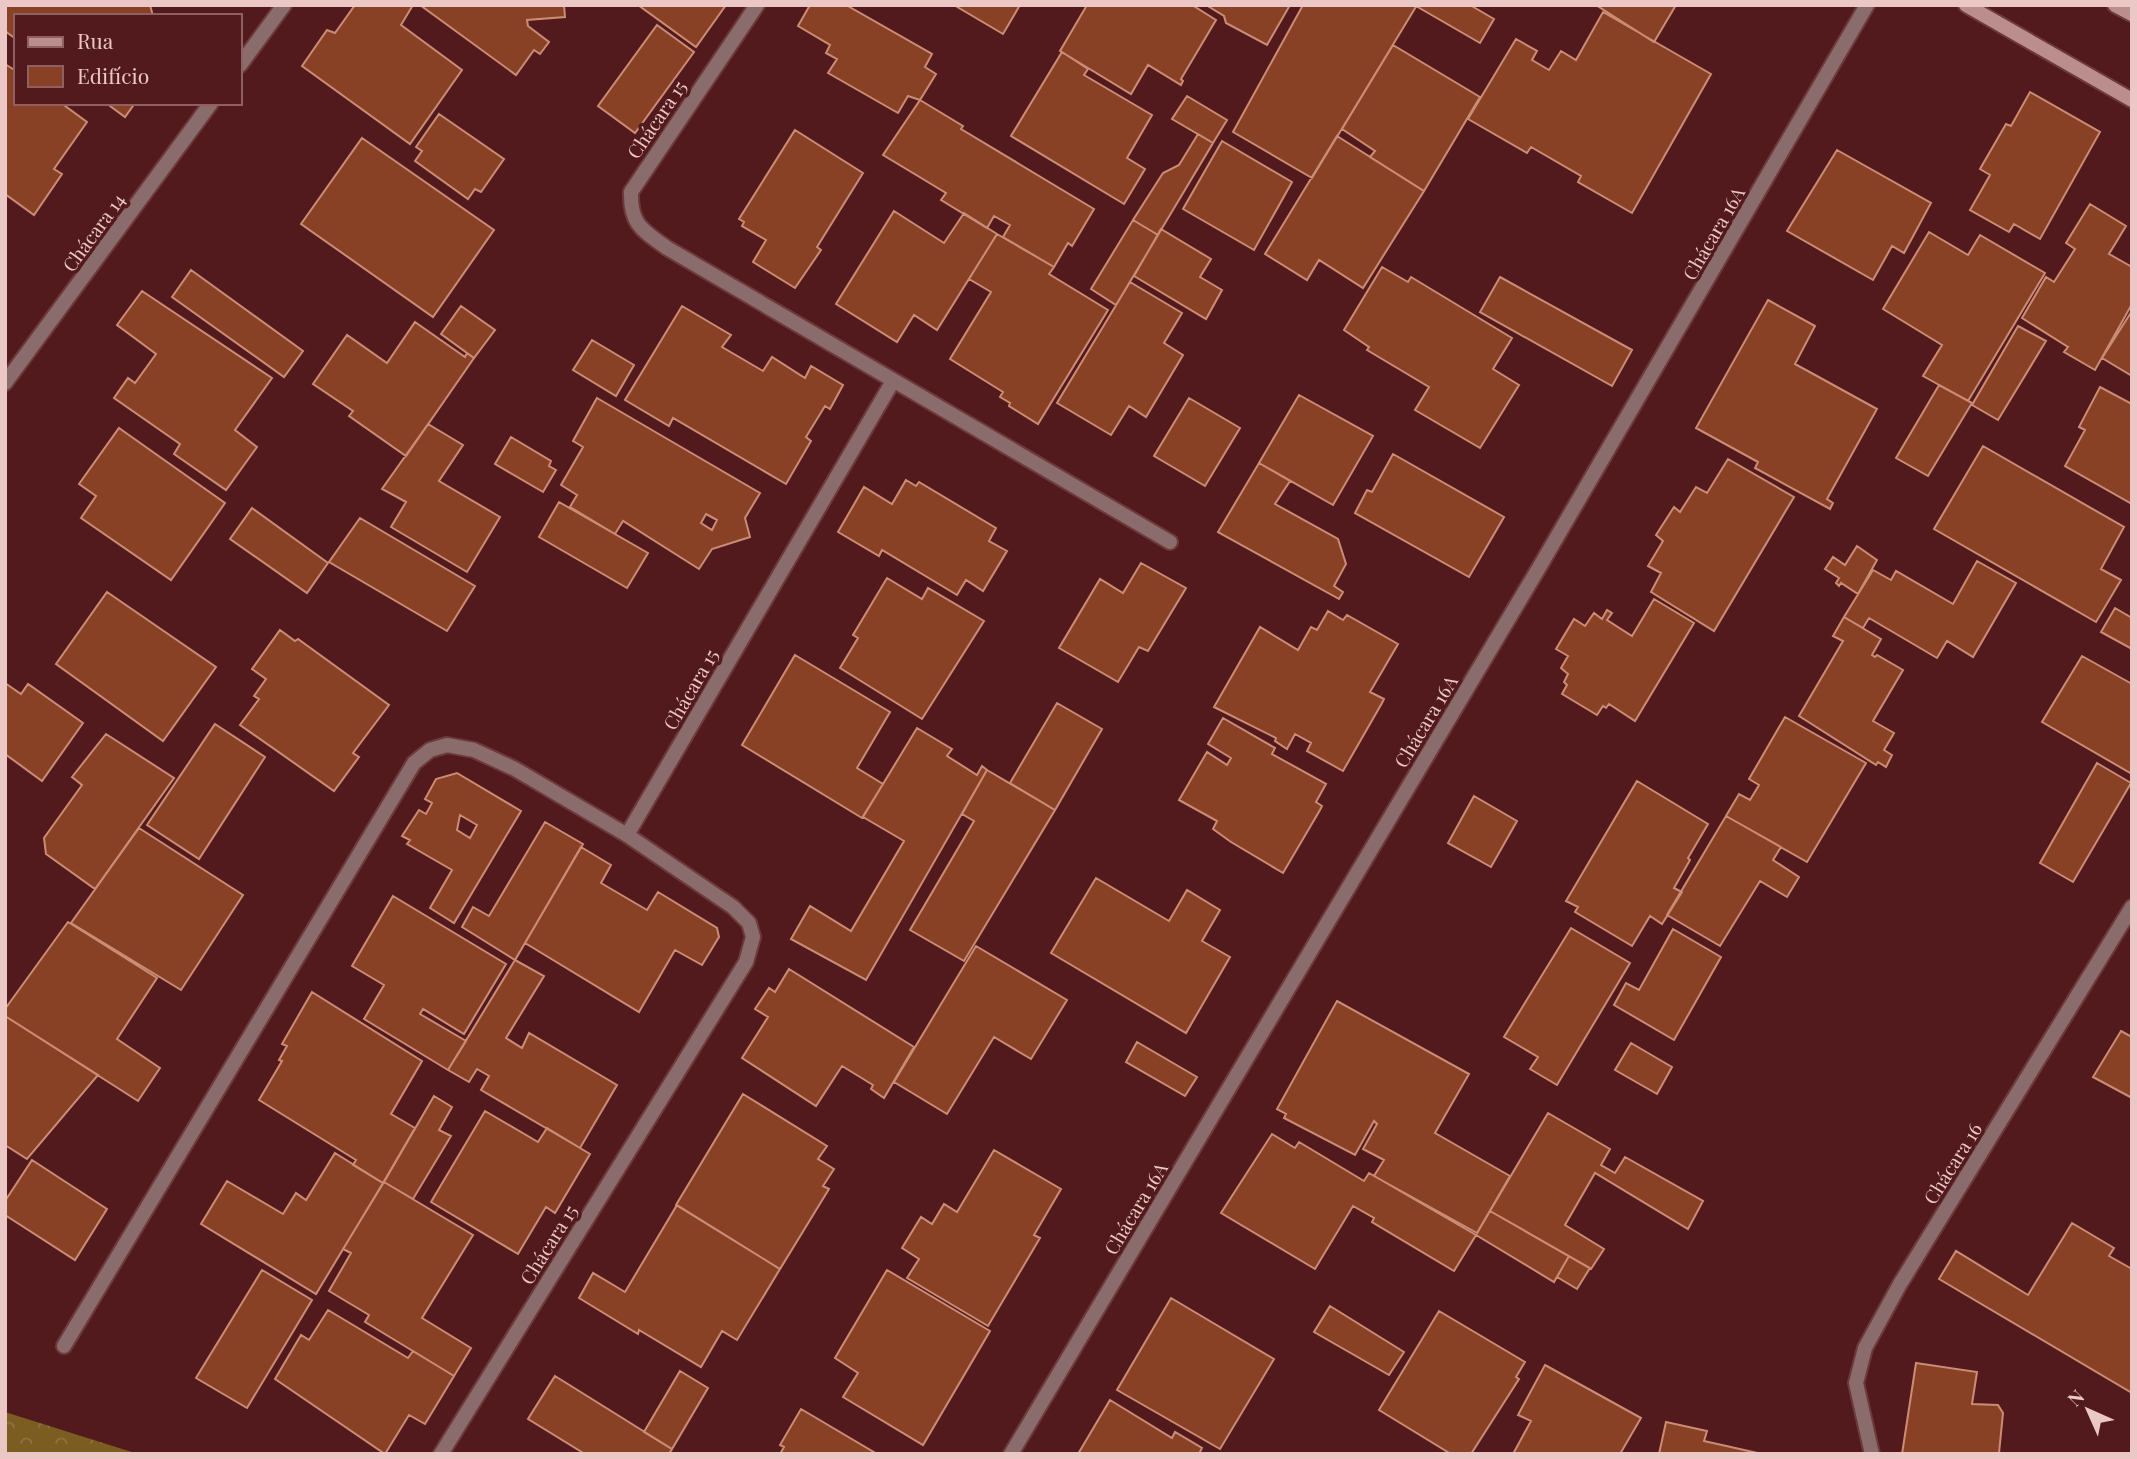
<svg xmlns="http://www.w3.org/2000/svg" width="2137" height="1459" font-family="'Playfair Display',serif">
<style>
.forest{fill:url(#forest-crowns)}
.building{fill:#894126;stroke:#cb8c76;stroke-width:2;fill-rule:evenodd}
.lines{fill:none;stroke-linecap:round;stroke-linejoin:round}
.street-casing{stroke:#6e393b;stroke-width:18}
.secondary-casing{stroke:#6e393b;stroke-width:18}
.street{stroke:#896c6b;stroke-width:14}
.secondary{stroke:#bb8d8c;stroke-width:14}
.labels{text-anchor:middle;dominant-baseline:central;stroke-width:7;stroke-linejoin:round;paint-order:stroke}
.street-label{font-size:19px;fill:#ebc7c6;stroke:#521a1d}
</style>
<defs>
<pattern id="forest-crowns" width="20" height="18" patternUnits="userSpaceOnUse" patternTransform="scale(1.75)"><rect width="20" height="18" fill="#7b5c21"/><path d="M2 6a3 3 0 1 1 6 0M12 15a3 3 0 1 1 6 0" fill="none" stroke="#8e7240"/></pattern>
</defs>
<rect width="100%" height="100%" fill="#521a1d"/>
<path class="forest" d="M 5,1412 L 138,1454 L 5,1454 Z"/>
<path class="building" d="M 5,5 L 150,5 L 153,16 L 16,16 L 16,39 L 5,31 Z
M 355,5 L 413,5 L 401,25 L 462,70 L 410,144 L 302,66 L 327,30 L 335,33 Z
M 420,5 L 564,5 L 565,17 L 527,20 L 528,26 L 549,42 L 540,54 L 534,50 L 516,75 Z
M 638,5 L 726,5 L 696,47 Z
M 810,5 L 846,5 L 932,54 L 925,67 L 936,74 L 920,100 L 908,96 L 898,113 L 828,73 L 837,59 L 826,53 L 830,45 L 798,26 Z
M 954,5 L 1020,5 L 1003,34 Z
M 1087,5 L 1192,5 L 1216,20 L 1181,79 L 1183,81 L 1181,85 L 1148,65 L 1131,94 L 1060,51 Z
M 1198,5 L 1290,5 L 1267,45 L 1226,23 L 1224,16 L 1206,5 Z
M 1303,5 L 1417,5 L 1312,178 L 1233,132 Z
M 1470,5 L 1494,19 L 1480,43 L 1416,6 Z
M 1596,5 L 1676,5 L 1654,42 Z
M 1603,12 L 1711,74 L 1632,213 L 1578,182 L 1581,176 L 1531,147 L 1527,153 L 1468,119 L 1516,39 L 1537,51 L 1532,60 L 1549,70 L 1561,51 L 1576,60 Z
M 657,25 L 694,52 L 635,133 L 598,106 Z
M 1393,45 L 1480,97 L 1424,191 L 1370,157 L 1375,151 L 1342,129 Z
M 1062,52 L 1088,69 L 1084,75 L 1152,115 L 1127,158 L 1145,169 L 1124,204 L 1011,136 Z
M 5,64 L 16,71 L 16,103 L 61,103 L 87,122 L 54,169 L 62,174 L 34,215 L 5,194 Z
M 2030,92 L 2100,132 L 2040,239 L 2014,224 L 2009,232 L 1970,210 L 1990,175 L 1980,169 L 2006,124 L 2011,126 Z
M 1187,96 L 1227,120 L 1213,143 L 1172,119 Z
M 920,100 L 963,126 L 961,129 L 1094,209 L 1072,246 L 1068,243 L 1054,267 L 1003,237 L 1010,225 L 994,216 L 987,228 L 941,200 L 946,193 L 883,155 Z
M 106,103 L 135,103 L 125,117 Z
M 439,114 L 504,159 L 481,192 L 475,189 L 468,199 L 415,161 L 422,151 L 416,147 Z
M 795,130 L 863,173 L 817,247 L 821,250 L 795,288 L 753,262 L 766,240 L 742,226 L 744,222 L 739,219 Z
M 1198,134 L 1213,143 L 1158,235 L 1133,220 L 1163,173 L 1179,165 Z
M 1337,136 L 1424,191 L 1363,288 L 1319,260 L 1307,280 L 1265,254 Z
M 362,138 L 494,230 L 433,317 L 301,224 Z
M 1222,141 L 1292,182 L 1254,250 L 1183,209 Z
M 1837,150 L 1931,203 L 1904,253 L 1892,246 L 1873,280 L 1787,231 Z
M 2090,204 L 2126,226 L 2109,254 L 2132,267 L 2132,304 L 2095,370 L 2064,352 L 2068,347 L 2022,318 L 2046,277 L 2054,282 L 2075,249 L 2066,243 Z
M 894,211 L 944,243 L 964,213 L 997,234 L 937,330 L 914,315 L 897,342 L 836,304 Z
M 1133,220 L 1158,235 L 1116,305 L 1091,289 Z
M 1161,229 L 1211,259 L 1200,277 L 1222,290 L 1206,319 L 1134,276 Z
M 1929,232 L 1968,255 L 1980,235 L 2045,273 L 1968,401 L 1923,376 L 1942,345 L 1883,309 Z
M 997,234 L 1054,267 L 1049,274 L 1108,310 L 1038,424 L 1009,406 L 1010,403 L 1000,397 L 1003,392 L 950,359 L 991,292 L 969,279 Z
M 1382,267 L 1408,282 L 1411,277 L 1512,338 L 1493,369 L 1519,385 L 1480,448 L 1415,410 L 1429,387 L 1367,350 L 1369,347 L 1344,330 Z
M 191,270 L 303,351 L 284,377 L 172,297 Z
M 1500,277 L 1632,350 L 1612,386 L 1480,312 Z
M 1130,282 L 1182,313 L 1164,343 L 1183,355 L 1146,417 L 1129,406 L 1111,435 L 1057,403 Z
M 142,291 L 272,378 L 235,430 L 257,447 L 226,490 L 174,454 L 180,444 L 114,398 L 128,378 L 135,383 L 156,354 L 117,325 Z
M 1768,300 L 1815,326 L 1795,364 L 1877,409 L 1827,499 L 1833,503 L 1830,509 L 1755,468 L 1758,462 L 1696,428 Z
M 461,306 L 495,330 L 474,358 L 441,334 Z
M 682,306 L 731,335 L 722,347 L 763,371 L 772,357 L 805,378 L 811,366 L 843,385 L 830,409 L 825,406 L 806,437 L 811,441 L 786,484 L 673,418 L 669,426 L 625,400 Z
M 2132,311 L 2132,376 L 2102,358 Z
M 415,322 L 465,357 L 467,353 L 474,358 L 406,456 L 349,416 L 353,411 L 313,384 L 347,335 L 387,363 Z
M 2018,326 L 2046,341 L 1998,420 L 1972,405 Z
M 592,340 L 634,365 L 616,396 L 573,370 Z
M 1939,385 L 1972,403 L 1928,476 L 1896,458 Z
M 2100,387 L 2132,404 L 2132,504 L 2065,466 L 2085,430 L 2079,427 Z
M 1299,395 L 1373,436 L 1333,505 L 1259,463 Z
M 597,398 L 760,493 L 745,518 L 750,537 L 712,549 L 699,569 L 623,521 L 615,534 L 570,507 L 577,495 L 561,485 L 583,447 L 573,441 ZM 706,514 L 717,520 L 712,530 L 701,523 Z
M 1189,398 L 1240,428 L 1205,486 L 1154,456 Z
M 428,424 L 463,445 L 439,481 L 500,517 L 467,572 L 391,527 L 406,502 L 382,489 Z
M 119,428 L 225,503 L 171,580 L 81,518 L 96,496 L 79,484 Z
M 511,437 L 551,461 L 549,466 L 556,470 L 543,492 L 495,464 Z
M 1983,446 L 2124,527 L 2101,569 L 2121,580 L 2096,622 L 1934,529 Z
M 1393,454 L 1504,517 L 1469,577 L 1355,513 L 1367,490 L 1372,492 Z
M 1728,459 L 1794,497 L 1714,631 L 1651,592 L 1661,573 L 1648,566 L 1663,541 L 1656,535 L 1674,507 L 1680,512 L 1696,487 L 1707,493 Z
M 1259,463 L 1290,481 L 1275,504 L 1338,539 L 1346,564 L 1334,586 L 1343,592 L 1339,599 L 1218,532 Z
M 906,480 L 916,486 L 919,482 L 996,528 L 989,541 L 1007,551 L 983,591 L 966,580 L 957,595 L 882,550 L 879,556 L 838,532 L 864,487 L 892,504 Z
M 559,502 L 648,553 L 627,588 L 539,537 Z
M 252,508 L 328,563 L 307,593 L 230,539 Z
M 360,518 L 475,586 L 447,631 L 329,562 Z
M 1857,546 L 1877,560 L 1858,594 L 1841,583 L 1839,586 L 1836,583 L 1839,578 L 1825,569 L 1833,557 L 1845,565 Z
M 1977,561 L 2016,583 L 1973,657 L 1947,641 L 1937,658 L 1869,618 L 1863,628 L 1844,617 L 1873,570 L 1891,580 L 1896,571 L 1953,604 Z
M 1141,563 L 1186,588 L 1148,651 L 1139,647 L 1118,682 L 1059,648 L 1100,579 L 1123,593 Z
M 887,578 L 922,599 L 928,588 L 984,621 L 922,719 L 840,668 L 858,638 L 853,635 Z
M 107,592 L 216,667 L 163,741 L 56,664 Z
M 1654,599 L 1694,623 L 1635,721 L 1609,704 L 1606,708 L 1603,706 L 1597,715 L 1562,694 L 1567,685 L 1564,682 L 1568,674 L 1561,668 L 1568,656 L 1556,649 L 1574,619 L 1585,626 L 1594,613 L 1602,619 L 1607,610 L 1612,613 L 1607,620 L 1632,636 Z
M 2115,608 L 2132,618 L 2132,649 L 2101,632 Z
M 1328,611 L 1343,620 L 1347,615 L 1398,644 L 1370,692 L 1384,699 L 1382,703 L 1343,771 L 1307,751 L 1311,743 L 1295,734 L 1287,749 L 1275,741 L 1276,738 L 1214,707 L 1260,627 L 1298,650 L 1311,627 L 1317,630 Z
M 1844,617 L 1881,639 L 1872,655 L 1875,657 L 1877,655 L 1903,670 L 1873,721 L 1894,733 L 1884,750 L 1892,755 L 1886,767 L 1878,762 L 1876,765 L 1799,716 L 1843,641 L 1833,636 Z
M 280,630 L 295,641 L 298,639 L 389,705 L 353,753 L 359,757 L 334,791 L 240,725 L 259,699 L 254,696 L 266,679 L 252,669 Z
M 795,655 L 890,712 L 857,768 L 883,784 L 862,818 L 742,745 Z
M 2082,656 L 2132,684 L 2132,774 L 2042,722 Z
M 5,683 L 21,694 L 28,684 L 83,723 L 42,781 L 5,754 Z
M 1057,703 L 1102,729 L 1055,810 L 1010,783 Z
M 1785,717 L 1866,763 L 1807,862 L 1726,816 L 1739,794 L 1750,800 L 1759,785 L 1749,779 Z
M 1223,718 L 1275,748 L 1272,754 L 1326,784 L 1316,802 L 1322,806 L 1320,810 L 1283,873 L 1231,842 L 1213,829 L 1217,821 L 1179,800 L 1207,752 L 1227,765 L 1231,758 L 1208,744 Z
M 215,724 L 265,757 L 199,859 L 147,825 Z
M 917,728 L 952,749 L 947,756 L 977,775 L 982,766 L 987,770 L 866,980 L 791,939 L 810,906 L 851,931 L 904,841 L 863,817 Z
M 106,734 L 174,778 L 95,889 L 46,854 L 44,838 L 82,785 L 72,777 Z
M 2097,763 L 2131,783 L 2073,882 L 2040,863 Z
M 987,770 L 1055,810 L 964,961 L 910,930 L 974,821 L 962,814 Z
M 457,773 L 521,811 L 454,923 L 430,908 L 452,870 L 407,844 L 410,840 L 402,836 L 419,810 L 426,814 L 432,803 L 425,799 L 436,779 ZM 460,815 L 477,825 L 470,838 L 457,830 Z
M 1637,781 L 1708,824 L 1688,858 L 1690,860 L 1674,888 L 1682,892 L 1662,924 L 1650,916 L 1632,946 L 1575,912 L 1578,907 L 1566,901 Z
M 1474,796 L 1517,821 L 1491,867 L 1448,843 Z
M 1726,816 L 1781,847 L 1773,860 L 1799,877 L 1787,897 L 1760,881 L 1720,946 L 1667,915 Z
M 545,822 L 583,844 L 515,960 L 462,927 L 473,907 L 489,916 Z
M 139,828 L 243,895 L 181,990 L 71,923 Z
M 581,847 L 611,865 L 601,883 L 647,910 L 658,892 L 717,928 L 719,937 L 702,965 L 675,950 L 639,1012 L 525,943 Z
M 1096,878 L 1169,921 L 1187,890 L 1220,910 L 1202,941 L 1230,957 L 1186,1033 L 1051,953 Z
M 393,896 L 506,964 L 464,1034 L 423,1009 L 420,1014 L 466,1041 L 448,1070 L 364,1019 L 384,985 L 352,966 Z
M 68,922 L 157,978 L 117,1039 L 160,1068 L 138,1101 L 5,1016 L 5,1009 Z
M 1571,928 L 1630,963 L 1557,1085 L 1530,1069 L 1538,1057 L 1504,1037 Z
M 1673,929 L 1721,957 L 1674,1040 L 1614,1005 L 1626,983 L 1639,990 Z
M 976,946 L 1067,1000 L 1031,1059 L 994,1037 L 947,1114 L 894,1082 Z
M 515,960 L 544,976 L 506,1038 L 522,1048 L 529,1033 L 617,1085 L 580,1148 L 481,1090 L 489,1076 L 477,1069 L 469,1082 L 448,1070 Z
M 789,969 L 914,1047 L 884,1098 L 871,1089 L 873,1085 L 842,1066 L 816,1106 L 742,1058 L 768,1017 L 755,1009 L 769,988 L 775,992 Z
M 312,992 L 422,1061 L 391,1114 L 415,1128 L 383,1183 L 353,1165 L 356,1160 L 259,1100 L 282,1061 L 279,1060 L 287,1046 L 282,1044 Z
M 1337,1001 L 1469,1074 L 1435,1133 L 1510,1176 L 1477,1233 L 1374,1176 L 1384,1160 L 1363,1149 L 1377,1124 L 1374,1121 L 1355,1155 L 1284,1118 L 1286,1114 L 1277,1109 Z
M 5,1016 L 98,1075 L 27,1159 L 5,1145 Z
M 2121,1031 L 2132,1037 L 2132,1098 L 2093,1077 Z
M 1137,1042 L 1197,1077 L 1185,1096 L 1126,1062 Z
M 1631,1043 L 1672,1067 L 1657,1094 L 1615,1070 Z
M 743,1094 L 827,1146 L 818,1159 L 834,1169 L 823,1186 L 829,1189 L 780,1269 L 676,1205 Z
M 434,1096 L 452,1107 L 439,1130 L 451,1136 L 413,1199 L 384,1182 Z
M 485,1111 L 538,1142 L 547,1128 L 590,1154 L 555,1213 L 546,1207 L 518,1254 L 431,1202 Z
M 1548,1113 L 1610,1149 L 1601,1165 L 1615,1173 L 1625,1157 L 1703,1201 L 1688,1229 L 1595,1173 L 1565,1225 L 1604,1249 L 1591,1269 L 1490,1211 Z
M 1272,1134 L 1295,1148 L 1299,1142 L 1364,1181 L 1369,1173 L 1476,1235 L 1454,1271 L 1372,1222 L 1374,1218 L 1353,1206 L 1315,1269 L 1221,1213 Z
M 994,1150 L 1061,1189 L 1034,1235 L 1040,1238 L 988,1326 L 907,1278 L 919,1259 L 902,1248 L 921,1217 L 932,1224 L 944,1204 L 957,1212 Z
M 335,1153 L 383,1183 L 316,1294 L 201,1224 L 227,1181 L 283,1214 L 296,1193 L 306,1200 Z
M 32,1160 L 107,1209 L 75,1260 L 5,1215 L 5,1201 Z
M 384,1182 L 473,1235 L 422,1318 L 471,1348 L 454,1376 L 365,1322 L 369,1315 L 329,1291 L 351,1253 L 343,1249 Z
M 677,1205 L 780,1269 L 737,1340 L 722,1331 L 701,1367 L 639,1330 L 638,1334 L 579,1298 L 593,1273 L 625,1292 Z
M 1490,1211 L 1569,1256 L 1554,1282 L 1476,1235 Z
M 2072,1223 L 2114,1248 L 2109,1256 L 2132,1269 L 2132,1393 L 1939,1279 L 1956,1251 L 2028,1295 Z
M 1569,1256 L 1590,1268 L 1577,1289 L 1557,1277 Z
M 262,1270 L 312,1300 L 247,1408 L 196,1378 Z
M 887,1270 L 990,1331 L 923,1445 L 843,1397 L 858,1373 L 835,1358 Z
M 1171,1298 L 1274,1359 L 1220,1449 L 1117,1390 Z
M 1330,1306 L 1404,1352 L 1389,1375 L 1314,1332 Z
M 328,1310 L 408,1358 L 413,1351 L 454,1376 L 425,1424 L 409,1415 L 385,1454 L 275,1379 L 301,1335 L 309,1340 Z
M 1439,1311 L 1525,1362 L 1516,1377 L 1519,1379 L 1471,1454 L 1451,1454 L 1379,1410 Z
M 1916,1363 L 1977,1372 L 1972,1404 L 1998,1405 L 2003,1413 L 1999,1453 L 1902,1454 Z
M 1545,1365 L 1641,1418 L 1620,1454 L 1513,1454 L 1531,1421 L 1518,1415 Z
M 680,1371 L 708,1388 L 672,1449 L 644,1432 Z
M 555,1376 L 672,1449 L 669,1454 L 585,1454 L 528,1419 Z
M 1110,1400 L 1172,1438 L 1175,1432 L 1202,1448 L 1199,1454 L 1078,1454 Z
M 801,1409 L 877,1454 L 780,1454 L 784,1447 L 780,1445 Z
M 1666,1422 L 1707,1431 L 1704,1441 L 1762,1454 L 1659,1454 Z"/>
<g class="lines">
<defs>
<path id="street" d="M 757,5 L 631,192 C 630,224 642,230 667,248 L 1170,542
M 240,65 L 284,5
M 5,383 L 211,103
M 627,835 L 893,381
M 64,1346 L 414,763 L 430,750 L 447,745 L 474,750 L 515,769 L 627,835 L 733,907 L 749,923 L 753,937 L 746,962 L 441,1454
M 1011,1454 L 1540,566 L 1867,5
M 1872,1454 L 1856,1383 L 1865,1348 L 1900,1284 L 2132,907"/>
<path id="secondary" d="M 1966,5 L 2132,100
M 2115,5 L 2132,14"/>
</defs>
<use href="#street" class="street-casing"/>
<use href="#secondary" class="secondary-casing"/>
<use href="#street" class="street"/>
<use href="#secondary" class="secondary"/>
</g>
<g class="labels">
<g class="street-label">
<text transform="translate(656 119) rotate(-56)">Chácara 15</text>
<text transform="translate(93 232) rotate(-54)">Chácara 14</text>
<text transform="translate(1713 233) rotate(-60)">Chácara 16A</text>
<text transform="translate(690 689) rotate(-60)">Chácara 15</text>
<text transform="translate(1425 721) rotate(-59)">Chácara 16A</text>
<text transform="translate(1952 1163) rotate(-58)">Chácara 16</text>
<text transform="translate(1135 1208) rotate(-59)">Chácara 16A</text>
<text transform="translate(548 1244) rotate(-58)">Chácara 15</text>
</g>
</g>
<rect width="2137" height="1459" fill="none" stroke="#ebc7c6" stroke-width="14"/>
<rect x="14" y="14" width="228" height="91" fill="#521a1d" stroke="#8f5f61" stroke-width="2"/>
<rect x="28" y="37" width="35" height="10" fill="#bb8d8c" stroke="#8f5f61" stroke-width="2"/>
<text x="77" y="49" font-size="21" fill="#ebc7c6">Rua</text>
<rect x="28" y="66" width="35" height="21" fill="#894126" stroke="#8f5f61" stroke-width="2"/>
<text x="77" y="84" font-size="21" fill="#ebc7c6">Edifício</text>
<g transform="translate(2088 1410) rotate(315)" stroke="#521a1d" stroke-width="5" paint-order="stroke">
<path d="M0-5L12 26L0 18L-12 26Z" fill="#ebc7c6"/>
<text y="-10" font-size="19" font-weight="bold" text-anchor="middle" fill="#ebc7c6">N</text>
</g>
</svg>
